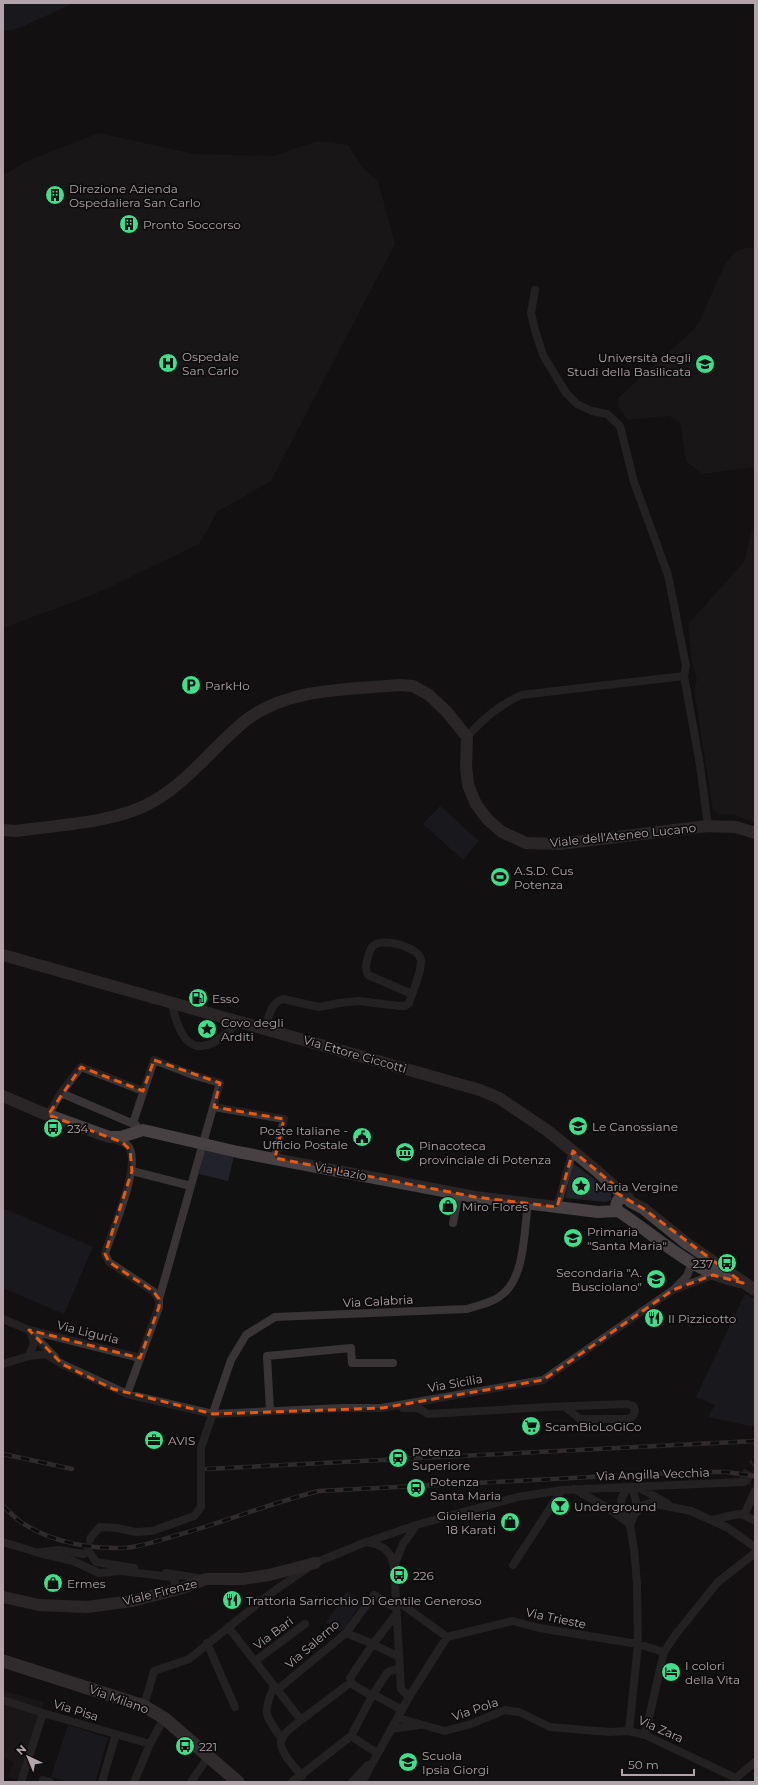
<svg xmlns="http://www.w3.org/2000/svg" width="758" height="1785" font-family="Montserrat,sans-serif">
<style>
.built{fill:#1f1d1e}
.green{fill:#22222a}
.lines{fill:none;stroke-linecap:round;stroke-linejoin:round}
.secondary-tunnel{stroke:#322e30;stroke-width:12;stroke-dasharray:12 6;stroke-linecap:butt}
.street{stroke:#393536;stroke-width:8}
.secondary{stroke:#474143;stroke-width:12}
.primary{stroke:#564f52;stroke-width:13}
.rail-casing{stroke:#524c4e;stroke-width:4.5}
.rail{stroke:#0d0c0c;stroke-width:3;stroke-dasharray:9;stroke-linecap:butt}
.marked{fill:none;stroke:#e8590c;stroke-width:3;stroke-dasharray:8 5;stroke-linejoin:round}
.labels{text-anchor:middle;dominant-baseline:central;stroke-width:3.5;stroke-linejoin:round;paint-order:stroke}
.poi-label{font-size:12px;fill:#b2a4aa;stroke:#0d0c0c;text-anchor:start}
.street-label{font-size:12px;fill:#b2a4aa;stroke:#0d0c0c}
</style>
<rect width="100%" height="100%" fill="#121111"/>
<path class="built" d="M 99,133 L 194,154 L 274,156 L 317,141 L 348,145 L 362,167 L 378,181 L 395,244 L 271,481 L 217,512 L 199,544 L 95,594 L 3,628 L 3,175 L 27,161 Z
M 750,247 L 755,248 L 755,467 L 702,474 L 686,461 L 680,422 L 669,416 L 628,420 L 619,407 L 618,398 L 692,331 L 699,322 L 725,264 L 736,251 Z
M 755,527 L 755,823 L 733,814 L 719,815 L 713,810 L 694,690 L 697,680 L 692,662 L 688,624 L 744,562 L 752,530 Z
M 3,1691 L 44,1702 L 18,1780 L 8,1777 L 14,1762 L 3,1758 Z"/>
<path class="green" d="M 3,3 L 74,3 L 17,29 L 3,31 Z
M 440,806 L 479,841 L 463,860 L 423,824 Z
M 205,1149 L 234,1156 L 228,1181 L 199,1174 Z
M 573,1163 L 611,1192 L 611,1200 L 606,1202 L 565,1198 Z
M 3,1208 L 93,1247 L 64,1314 L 3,1288 Z
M 745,1294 L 755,1299 L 755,1427 L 708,1417 L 715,1405 L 696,1397 Z
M 347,1591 L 362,1602 L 342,1632 L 326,1622 Z
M 68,1725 L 108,1738 L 95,1782 L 69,1782 L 51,1777 Z"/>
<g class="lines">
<path class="secondary-tunnel" d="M 744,1482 L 751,1468 L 755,1465"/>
<path class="street" d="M 535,290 L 531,313 L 535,330 L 543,355 L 566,393 L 577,404 L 592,411 L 607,414 L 620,426 L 634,482 L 668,575 L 686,666 L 684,676
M 467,737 C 483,719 498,706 521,695 L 684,676 L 700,765 L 708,826
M 172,1003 C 182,1055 204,1059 239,1021
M 265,1028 C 269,1017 270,1003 283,999 L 319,1007 L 339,1003 L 359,1001 L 399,1006 L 405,1006 L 409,1003 C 413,990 421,975 421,961 C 421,947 382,937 373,946 C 370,949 369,954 368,957 C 366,964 365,969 368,975 L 412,994
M 61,1093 L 81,1067 L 143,1091
M 214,1107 L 284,1119 L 275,1158
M 48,1115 L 61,1093 L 136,1125
M 133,1123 L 154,1060 L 193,1075 L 220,1083 L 159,1299
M 114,1139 C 118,1141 124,1142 128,1146 C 143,1163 111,1233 105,1254 L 109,1262 L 153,1291 L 159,1299 L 159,1307 L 127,1394
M 132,1171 L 191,1186
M 557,1207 L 573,1151
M 453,1223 L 459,1193
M 676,1289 L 713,1275
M 3,1319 L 29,1330 L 55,1357
M 29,1330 L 140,1358
M 29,1356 L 46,1354 L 62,1364 L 127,1394 L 213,1414 L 343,1408 L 382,1408 L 543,1380 L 673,1290 L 687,1276 L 692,1263
M 3,1364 L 29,1356 L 34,1343 L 31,1334
M 403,1408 L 418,1408 L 428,1414 L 548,1407 L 627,1404 L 633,1406 L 635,1411 L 633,1416 L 629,1419 L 580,1419 L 565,1407
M 270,1411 L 267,1356 L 351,1348 L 352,1363 L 393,1363
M 627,1487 L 621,1500 L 623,1510 L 630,1525 L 634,1549 L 637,1583 L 638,1644 L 629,1731
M 638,1487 L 668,1504
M 574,1489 L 608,1508 L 627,1522
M 755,1491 L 744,1515 L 755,1521
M 637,1512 L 643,1505 L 650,1503 L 691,1511 L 728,1528 L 755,1547
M 712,1520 L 738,1514 L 744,1515
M 630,1525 C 637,1509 639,1504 631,1487
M 90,1540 L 91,1537 L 100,1527 L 117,1528 L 136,1532 L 152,1531 L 194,1516 L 201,1507 L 201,1448 L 231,1360 L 246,1335 L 275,1317 L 467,1309 C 479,1305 495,1302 504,1293 C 525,1275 524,1230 528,1204
M 3,1542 L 39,1553 L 73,1561 L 99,1573 L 121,1571 L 171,1577 L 175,1580 L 175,1587 L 172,1591
M 367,1542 L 416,1525 L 518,1497 L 562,1490 L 744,1482
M 88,1550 L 96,1562 L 134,1568
M 41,1552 L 59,1550 L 83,1554 L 88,1552
M 513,1565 L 562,1490
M 394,1566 L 403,1544 L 416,1526
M 166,1573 L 204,1579
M 396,1600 L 447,1637
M 397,1613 L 373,1644 L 399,1657
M 228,1627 L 301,1720 C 295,1725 286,1731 282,1738 C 276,1749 295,1767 302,1776
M 346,1633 L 373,1644 L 350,1678 L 352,1684 L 372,1696 L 387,1673 L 390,1671 L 400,1669
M 447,1637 L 513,1621 L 539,1628 L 638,1644 L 664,1652
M 207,1643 L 235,1707
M 255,1661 L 305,1624
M 274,1686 C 262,1714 265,1715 282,1739
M 277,1690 L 346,1633 L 374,1595 L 396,1608
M 373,1694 L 402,1710
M 3,1700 L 43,1713
M 144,1706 L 154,1671 L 189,1659 L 271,1593 L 315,1563 L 366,1542 L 376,1544 L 385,1549 L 391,1556 L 394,1566 L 401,1689 L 409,1697
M 398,1718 L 445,1731 L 471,1724 L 505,1710 L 519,1712 L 550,1727 L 609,1732 L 629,1731 L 645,1735 L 736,1778 L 755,1762
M 301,1720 L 346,1686
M 391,1729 L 419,1725
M 645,1735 L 664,1652 L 676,1634 L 718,1582 L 755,1553
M 351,1736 L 377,1753
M 43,1780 L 50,1782
M 21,1782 L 43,1713 L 150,1744
M 102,1782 L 116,1734
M 134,1782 L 150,1744 L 164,1718
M 191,1782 L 208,1757
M 292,1782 L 351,1736 L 372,1696
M 352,1782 L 368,1765
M 362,1782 L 409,1697 L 447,1637"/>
<path class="secondary" d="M 3,830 L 16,831 C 58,825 117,823 154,801 C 190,780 213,747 245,721 C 288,687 347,690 399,685 L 413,686 L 429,695 L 447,712 L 467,737 L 466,766 L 468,785 L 476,804 L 488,820 L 502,832 L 526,843 L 559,844 L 708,826 L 736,827 L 755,833
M 3,955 L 480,1090 L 499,1098 L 548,1131 L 597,1171 L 631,1202 L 644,1209 L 686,1243 L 755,1290
M 3,1096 L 40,1112 L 109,1137 L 121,1137 L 143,1130 L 238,1152 L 475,1197 L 598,1212 L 618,1211
M 628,1198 L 621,1198 C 616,1201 615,1206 618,1211 C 657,1236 694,1274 740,1282
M 3,1597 L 39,1605 L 87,1607 L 132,1601 L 183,1588 L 206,1579 L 243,1579 L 269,1575 L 315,1563"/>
<path class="primary" d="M 3,1661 L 144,1706 L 164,1718 L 238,1782"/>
<defs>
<path id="rail" d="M 3,1454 L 72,1469
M 207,1469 L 755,1441
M 3,1506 C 10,1512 16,1520 24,1524 C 52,1542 90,1549 123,1548 C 140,1547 158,1541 174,1536 C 223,1523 270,1503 319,1491 L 691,1472 L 726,1472 L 755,1476"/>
</defs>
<use href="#rail" class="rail-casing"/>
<use href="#rail" class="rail"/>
</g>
<path d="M0 0H758V1785H0ZM 154,1060 L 220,1083 L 214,1107 L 284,1119 L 275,1158 L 475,1197 L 557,1207 L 573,1151 L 613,1184 L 615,1192 L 644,1209 L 743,1283 L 713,1275 L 673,1290 L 543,1380 L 382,1408 L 213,1414 L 113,1389 L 62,1364 L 29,1330 L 140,1358 L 159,1307 L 159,1299 L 153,1291 L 109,1262 L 105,1254 L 132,1171 L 130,1150 L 122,1142 L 48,1115 L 81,1067 L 143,1091 Z" fill="#121111" fill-opacity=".55" fill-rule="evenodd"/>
<path class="marked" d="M 154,1060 L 220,1083 L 214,1107 L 284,1119 L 275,1158 L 475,1197 L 557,1207 L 573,1151 L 613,1184 L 615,1192 L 644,1209 L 743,1283 L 713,1275 L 673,1290 L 543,1380 L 382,1408 L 213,1414 L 113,1389 L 62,1364 L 29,1330 L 140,1358 L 159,1307 L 159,1299 L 153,1291 L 109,1262 L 105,1254 L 132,1171 L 130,1150 L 122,1142 L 48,1115 L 81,1067 L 143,1091 Z"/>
<defs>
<symbol id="building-disc" viewBox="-11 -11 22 22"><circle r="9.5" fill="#3ede8d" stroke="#0d0c0c"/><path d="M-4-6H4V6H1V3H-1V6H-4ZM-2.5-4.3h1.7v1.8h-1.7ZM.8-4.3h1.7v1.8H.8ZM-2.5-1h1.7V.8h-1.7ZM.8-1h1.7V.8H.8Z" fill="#111"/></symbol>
<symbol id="hospital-disc" viewBox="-11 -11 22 22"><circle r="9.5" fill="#3ede8d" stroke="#0d0c0c"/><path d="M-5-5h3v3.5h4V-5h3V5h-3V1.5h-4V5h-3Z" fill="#111"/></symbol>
<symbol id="university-disc" viewBox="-11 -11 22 22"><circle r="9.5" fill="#3ede8d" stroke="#0d0c0c"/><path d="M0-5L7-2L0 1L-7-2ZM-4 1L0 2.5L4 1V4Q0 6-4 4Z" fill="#111"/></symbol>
<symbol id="parking-disc" viewBox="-11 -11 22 22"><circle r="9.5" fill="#3ede8d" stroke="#0d0c0c"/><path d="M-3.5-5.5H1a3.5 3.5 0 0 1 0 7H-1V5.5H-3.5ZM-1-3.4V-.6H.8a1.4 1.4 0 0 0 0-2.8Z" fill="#111"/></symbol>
<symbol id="stadium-disc" viewBox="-11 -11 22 22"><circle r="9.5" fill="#3ede8d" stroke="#0d0c0c"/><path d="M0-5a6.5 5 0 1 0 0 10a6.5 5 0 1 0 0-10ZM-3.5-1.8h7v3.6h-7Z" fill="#111"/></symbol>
<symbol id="fuel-disc" viewBox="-11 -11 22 22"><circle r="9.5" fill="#3ede8d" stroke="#0d0c0c"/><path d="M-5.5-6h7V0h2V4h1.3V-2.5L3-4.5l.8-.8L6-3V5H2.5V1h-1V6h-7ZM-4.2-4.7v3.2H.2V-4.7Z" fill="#111"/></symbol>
<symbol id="sight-disc" viewBox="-11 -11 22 22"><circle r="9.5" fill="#3ede8d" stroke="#0d0c0c"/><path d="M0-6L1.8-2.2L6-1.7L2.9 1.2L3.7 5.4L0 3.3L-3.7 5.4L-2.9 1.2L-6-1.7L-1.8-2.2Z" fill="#111"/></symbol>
<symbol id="school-disc" viewBox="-11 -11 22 22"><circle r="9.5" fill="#3ede8d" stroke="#0d0c0c"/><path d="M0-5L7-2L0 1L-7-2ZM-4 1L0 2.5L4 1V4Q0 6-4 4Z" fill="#111"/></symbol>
<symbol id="bus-disc" viewBox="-11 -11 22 22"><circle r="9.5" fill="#3ede8d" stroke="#0d0c0c"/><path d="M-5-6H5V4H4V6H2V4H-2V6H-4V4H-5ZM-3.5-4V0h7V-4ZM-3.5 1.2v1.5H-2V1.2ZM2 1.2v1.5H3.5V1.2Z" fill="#111"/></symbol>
<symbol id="civic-disc" viewBox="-11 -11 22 22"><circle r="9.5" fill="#3ede8d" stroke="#0d0c0c"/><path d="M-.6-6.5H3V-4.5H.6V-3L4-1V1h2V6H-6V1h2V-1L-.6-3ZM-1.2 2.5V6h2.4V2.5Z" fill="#111"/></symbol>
<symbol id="museum-disc" viewBox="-11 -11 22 22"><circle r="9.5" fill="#3ede8d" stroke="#0d0c0c"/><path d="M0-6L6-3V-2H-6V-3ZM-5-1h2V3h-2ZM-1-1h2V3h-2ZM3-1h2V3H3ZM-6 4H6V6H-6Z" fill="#111"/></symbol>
<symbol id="shop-disc" viewBox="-11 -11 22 22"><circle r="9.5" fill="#3ede8d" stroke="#0d0c0c"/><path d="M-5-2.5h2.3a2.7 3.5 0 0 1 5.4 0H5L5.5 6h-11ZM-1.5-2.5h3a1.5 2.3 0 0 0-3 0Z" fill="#111"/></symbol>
<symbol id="restaurant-disc" viewBox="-11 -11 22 22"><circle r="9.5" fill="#3ede8d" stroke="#0d0c0c"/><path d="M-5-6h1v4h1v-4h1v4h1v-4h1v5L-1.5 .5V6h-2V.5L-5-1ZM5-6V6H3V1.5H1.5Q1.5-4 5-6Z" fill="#111"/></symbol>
<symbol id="supermarket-disc" viewBox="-11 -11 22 22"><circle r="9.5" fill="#3ede8d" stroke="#0d0c0c"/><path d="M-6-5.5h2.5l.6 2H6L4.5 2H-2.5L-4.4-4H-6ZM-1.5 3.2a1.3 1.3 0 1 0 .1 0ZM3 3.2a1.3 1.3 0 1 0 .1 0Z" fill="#111"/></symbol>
<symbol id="office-disc" viewBox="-11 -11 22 22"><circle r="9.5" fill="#3ede8d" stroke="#0d0c0c"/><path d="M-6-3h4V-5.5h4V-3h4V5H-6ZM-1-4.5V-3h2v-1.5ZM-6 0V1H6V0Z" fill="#111"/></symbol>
<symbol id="station-disc" viewBox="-11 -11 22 22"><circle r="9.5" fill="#3ede8d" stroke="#0d0c0c"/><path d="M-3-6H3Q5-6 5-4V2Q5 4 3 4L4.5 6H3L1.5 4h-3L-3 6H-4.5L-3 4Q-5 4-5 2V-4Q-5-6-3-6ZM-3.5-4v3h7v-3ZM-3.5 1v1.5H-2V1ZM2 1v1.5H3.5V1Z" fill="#111"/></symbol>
<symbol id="bar-disc" viewBox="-11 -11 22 22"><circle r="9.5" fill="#3ede8d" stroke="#0d0c0c"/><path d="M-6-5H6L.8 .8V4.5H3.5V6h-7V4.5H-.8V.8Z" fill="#111"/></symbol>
<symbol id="hotel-disc" viewBox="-11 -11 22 22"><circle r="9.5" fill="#3ede8d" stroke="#0d0c0c"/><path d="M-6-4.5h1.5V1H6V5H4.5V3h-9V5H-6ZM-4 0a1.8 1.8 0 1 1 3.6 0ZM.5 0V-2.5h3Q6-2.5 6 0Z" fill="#111"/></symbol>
</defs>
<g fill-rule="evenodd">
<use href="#building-disc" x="44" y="184" width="22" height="22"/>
<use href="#building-disc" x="118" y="213" width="22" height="22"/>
<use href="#hospital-disc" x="157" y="352" width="22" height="22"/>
<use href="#university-disc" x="694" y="353" width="22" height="22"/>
<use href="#parking-disc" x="180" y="674" width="22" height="22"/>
<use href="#stadium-disc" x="489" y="866" width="22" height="22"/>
<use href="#fuel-disc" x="187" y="987" width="22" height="22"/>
<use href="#sight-disc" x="196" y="1018" width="22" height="22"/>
<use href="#school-disc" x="567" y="1115" width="22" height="22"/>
<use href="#bus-disc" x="42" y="1117" width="22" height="22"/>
<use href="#civic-disc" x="351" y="1126" width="22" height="22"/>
<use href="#museum-disc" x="394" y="1141" width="22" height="22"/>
<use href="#sight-disc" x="570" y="1175" width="22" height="22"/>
<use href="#shop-disc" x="437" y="1195" width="22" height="22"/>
<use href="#school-disc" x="562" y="1227" width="22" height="22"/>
<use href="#bus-disc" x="716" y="1252" width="22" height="22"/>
<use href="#school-disc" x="645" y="1268" width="22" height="22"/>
<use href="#restaurant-disc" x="643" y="1307" width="22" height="22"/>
<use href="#supermarket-disc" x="520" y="1415" width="22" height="22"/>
<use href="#office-disc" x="143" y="1429" width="22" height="22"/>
<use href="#station-disc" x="387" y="1447" width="22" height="22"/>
<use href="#station-disc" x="405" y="1477" width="22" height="22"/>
<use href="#bar-disc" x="549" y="1495" width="22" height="22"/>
<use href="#shop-disc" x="499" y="1511" width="22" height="22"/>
<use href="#bus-disc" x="388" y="1564" width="22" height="22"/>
<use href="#shop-disc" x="42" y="1572" width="22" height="22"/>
<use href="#restaurant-disc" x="221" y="1589" width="22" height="22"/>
<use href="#hotel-disc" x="660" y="1661" width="22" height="22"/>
<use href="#bus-disc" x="174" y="1735" width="22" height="22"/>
<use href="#school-disc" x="397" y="1751" width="22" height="22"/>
</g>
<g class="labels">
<g class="poi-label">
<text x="69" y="188">Direzione Azienda<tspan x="69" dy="14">Ospedaliera San Carlo</tspan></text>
<text x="143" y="224">Pronto Soccorso</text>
<text x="182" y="356">Ospedale<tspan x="182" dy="14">San Carlo</tspan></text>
<text x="691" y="357" text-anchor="end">Università degli<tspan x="691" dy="14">Studi della Basilicata</tspan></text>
<text x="205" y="685">ParkHo</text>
<text x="514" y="870">A.S.D. Cus<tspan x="514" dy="14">Potenza</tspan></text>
<text x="212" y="998">Esso</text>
<text x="221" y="1022">Covo degli<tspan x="221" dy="14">Arditi</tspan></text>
<text x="592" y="1126">Le Canossiane</text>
<text x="67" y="1128">234</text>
<text x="348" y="1130" text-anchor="end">Poste Italiane -<tspan x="348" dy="14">Ufficio Postale</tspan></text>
<text x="419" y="1145">Pinacoteca<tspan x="419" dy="14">provinciale di Potenza</tspan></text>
<text x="595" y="1186">Maria Vergine</text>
<text x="462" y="1206">Miro Flores</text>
<text x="587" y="1231">Primaria<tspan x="587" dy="14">"Santa Maria"</tspan></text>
<text x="713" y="1263" text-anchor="end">237</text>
<text x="642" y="1272" text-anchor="end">Secondaria "A.<tspan x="642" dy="14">Busciolano"</tspan></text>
<text x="668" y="1318">Il Pizzicotto</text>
<text x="545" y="1426">ScamBioLoGiCo</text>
<text x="168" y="1440">AVIS</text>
<text x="412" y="1451">Potenza<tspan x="412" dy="14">Superiore</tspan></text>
<text x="430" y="1481">Potenza<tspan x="430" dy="14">Santa Maria</tspan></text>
<text x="574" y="1506">Underground</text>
<text x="496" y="1515" text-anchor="end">Gioielleria<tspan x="496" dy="14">18 Karati</tspan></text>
<text x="413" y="1575">226</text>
<text x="67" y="1583">Ermes</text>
<text x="246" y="1600">Trattoria Sarricchio Di Gentile Generoso</text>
<text x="685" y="1665">I colori<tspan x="685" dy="14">della Vita</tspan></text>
<text x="199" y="1746">221</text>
<text x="422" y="1755">Scuola<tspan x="422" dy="14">Ipsia Giorgi</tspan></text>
</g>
<g class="street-label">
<text transform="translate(623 835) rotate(-6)">Viale dell'Ateneo Lucano</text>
<text transform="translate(355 1054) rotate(16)">Via Ettore Ciccotti</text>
<text transform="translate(341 1171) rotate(11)">Via Lazio</text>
<text transform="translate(378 1301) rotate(-3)">Via Calabria</text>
<text transform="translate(88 1332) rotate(14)">Via Liguria</text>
<text transform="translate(455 1383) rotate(-10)">Via Sicilia</text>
<text transform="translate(653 1474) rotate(-2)">Via Angilla Vecchia</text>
<text transform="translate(160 1592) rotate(-14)">Viale Firenze</text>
<text transform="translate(556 1618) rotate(12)">Via Trieste</text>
<text transform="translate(273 1633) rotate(-37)">Via Bari</text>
<text transform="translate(312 1644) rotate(-41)">Via Salerno</text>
<text transform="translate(119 1699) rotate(20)">Via Milano</text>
<text transform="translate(475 1709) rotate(-19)">Via Pola</text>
<text transform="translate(76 1710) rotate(17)">Via Pisa</text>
<text transform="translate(661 1729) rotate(24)">Via Zara</text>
</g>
</g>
<rect width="758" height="1785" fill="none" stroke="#b2a4aa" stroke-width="8"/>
<g transform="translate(28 1757) rotate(316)" stroke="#0d0c0c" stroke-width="3" paint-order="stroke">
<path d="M0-3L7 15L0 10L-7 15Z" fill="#b2a4aa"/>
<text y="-6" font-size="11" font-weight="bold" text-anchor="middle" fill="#b2a4aa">N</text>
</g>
<path d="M622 1769v6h72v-6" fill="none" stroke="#b2a4aa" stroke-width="2"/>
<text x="628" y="1769" font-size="12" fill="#b2a4aa" stroke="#0d0c0c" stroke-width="3" paint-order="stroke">50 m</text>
</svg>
